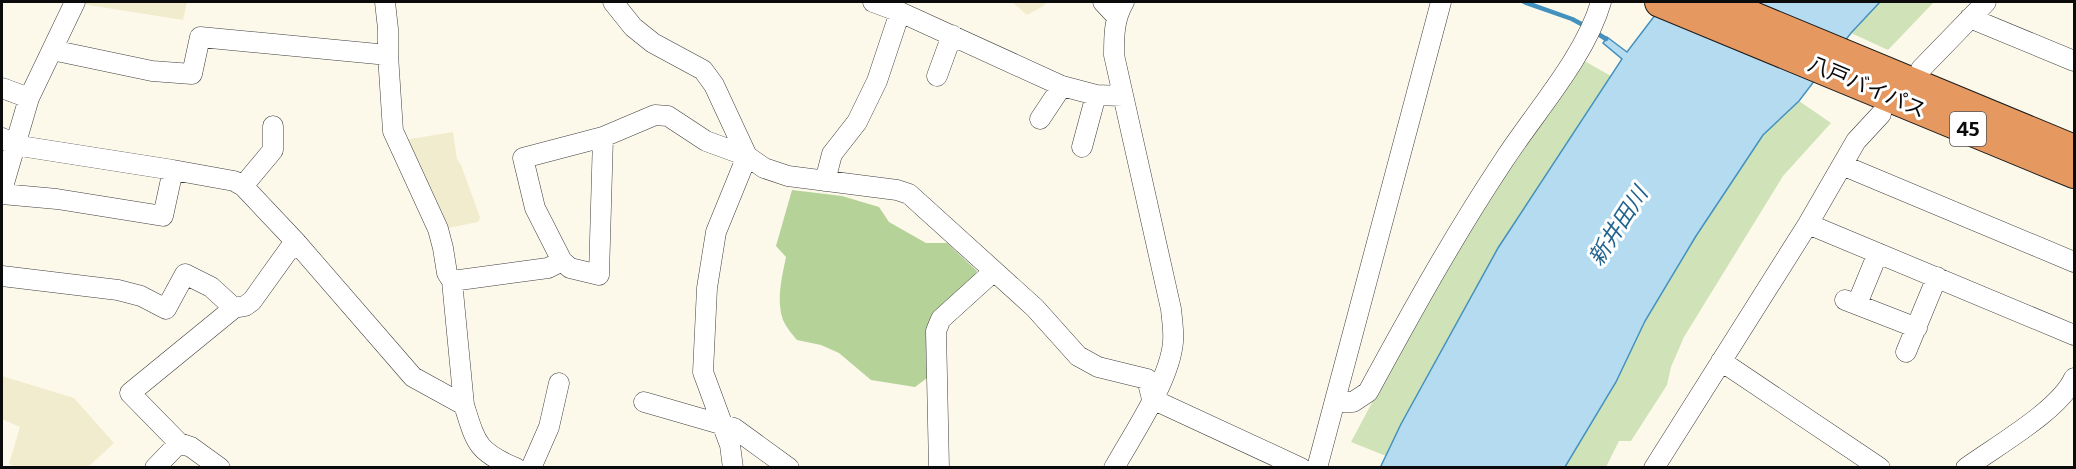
<svg xmlns="http://www.w3.org/2000/svg" width="2076" height="469" font-family="Bitter,'Noto Sans JP',serif">
<style>
.farmland{fill:#f0eccd}
.green{fill:#d0e3b8}
.forest{fill:#b5d299}
.water{fill:#b4dbef;stroke:#4391be;stroke-width:1.5}
.lines{fill:none;stroke-linecap:round;stroke-linejoin:round}
.stream{stroke:#4391be;stroke-width:4.5}
.minor-casing{stroke:#3e3e3e;stroke-width:21}
.highway-casing{stroke:#1c1c1c;stroke-width:32}
.minor{stroke:#fff;stroke-width:20}
.highway{stroke:#e59860;stroke-width:30}
.labels{text-anchor:middle;dominant-baseline:central;stroke-width:6;stroke-linejoin:round;paint-order:stroke}
.shield{fill:#fff;stroke:#545454;stroke-width:1.5}
.shield-label{font-size:20px;font-weight:bold;fill:#0b0b0b}
.street-label{font-size:21px;fill:#0b0b0b;stroke:#fff}
.water-label{font-size:22px;font-style:italic;fill:#22638e;stroke:#fff}
</style>
<rect width="100%" height="100%" fill="#fdf9ea"/>
<path class="farmland" d="M 84,2 L 187,2 L 183,20 L 82,4 Z
M 1012,2 L 1048,2 L 1040,8 L 1027,15 Z
M 453,132 L 457,159 L 461,165 L 480,217 L 478,222 L 443,229 L 404,140 Z
M 2,376 L 74,398 L 114,443 L 88,467 L 18,468 L 9,464 L 20,427 L 2,419 Z"/>
<path class="green" d="M 1880,2 L 1934,2 L 1888,50 L 1851,33 Z
M 1579,58 L 1611,76 L 1498,248 L 1401,424 L 1386,456 L 1351,442 L 1456,245 Z
M 1799,101 L 1831,123 L 1783,176 L 1684,337 L 1671,367 L 1667,385 L 1631,441 L 1619,441 L 1606,467 L 1565,468 L 1616,382 L 1645,321 L 1696,236 L 1763,135 Z"/>
<path class="forest" d="M 792,190 L 842,196 L 879,207 L 889,222 L 926,243 L 947,243 L 977,271 L 971,281 L 931,326 L 926,345 L 927,378 L 915,387 L 871,380 L 839,353 L 821,345 L 797,340 C 792,334 786,327 783,320 C 776,300 782,277 786,257 L 776,246 Z"/>
<path class="water" d="M 1665,2 L 1880,2 L 1851,33 L 1799,101 L 1763,135 L 1696,236 L 1645,321 L 1616,382 L 1565,467 L 1380,468 L 1401,424 L 1498,248 L 1622,59 L 1603,43 L 1607,37 L 1627,52 Z"/>
<g class="lines">
<path class="stream" d="M 1524,2 L 1572,19 L 1585,26
M 1595,32 L 1606,39"/>
<defs>
<path id="minor" d="M 613,2 L 633,27 L 653,43 L 703,70 L 714,85 L 747,156 L 716,232 L 707,288 L 703,372 L 730,445 L 733,468
M 873,2 L 900,12 L 1062,86 L 1096,95 L 1123,96
M 1103,2 L 1117,17
M 1970,18 L 2074,61
M 52,50 L 152,71 L 192,74 L 200,37 L 388,55 L 388,29 L 385,2
M 388,55 L 393,131 L 438,229 L 443,248 L 447,273 L 452,281
M 1921,69 L 1986,2
M 937,76 L 952,35
M 2,88 L 29,98
M 1040,119 L 1062,86
M 2,138 L 14,145 L 173,170 L 234,181 L 243,186 L 295,241 L 413,377 L 464,405 L 452,281 L 548,268 L 562,261 L 535,208 L 523,158 L 603,137 L 655,115 L 668,116 L 706,141 L 747,156 L 764,168 L 788,176 L 897,190 L 909,194 L 1035,308 L 1078,356 L 1098,367 L 1147,379 L 1152,399 L 1301,468
M 1082,147 L 1096,95
M 1842,165 L 2074,262
M 825,181 L 832,154 L 857,122 L 877,81 L 900,12
M 243,186 L 273,150 L 273,126
M 2,190 L 29,98 L 75,2
M 2,194 L 57,199 L 163,216 L 173,170
M 1808,224 L 2074,335
M 562,261 L 570,268 L 599,275 L 603,137
M 2,276 L 118,290 L 141,296 L 166,309 L 185,274 L 211,287 L 234,308 L 130,393 L 179,443 L 155,468
M 1845,300 L 1917,328
M 1857,304 L 1878,253
M 234,308 L 245,306 L 252,301 L 295,241
M 1906,352 L 1937,277
M 1721,361 L 1880,468
M 644,402 L 734,428 L 789,468
M 1335,402 L 1353,402 L 1368,392 C 1411,313 1454,235 1504,160 C 1536,111 1585,57 1601,2
M 464,405 C 476,443 477,452 516,468
M 179,443 L 191,447 L 220,468
M 531,468 L 549,427 L 559,383
M 939,468 L 936,331 L 941,319 L 994,271
M 1114,468 C 1133,434 1170,380 1173,342 C 1174,331 1172,320 1171,309 L 1114,55 C 1114,35 1114,19 1124,2
M 1317,468 L 1441,2
M 1654,468 L 1808,224 L 1856,141 L 1881,114
M 1966,468 C 1996,446 2060,410 2074,378"/>
<path id="highway" d="M 1660,2 L 2074,173
M 1717,2 L 2074,150"/>
</defs>
<use href="#minor" class="minor-casing"/>
<use href="#highway" class="highway-casing"/>
<use href="#minor" class="minor"/>
<use href="#highway" class="highway"/>
</g>
<g class="labels">
<rect class="shield" x="1950" y="112" width="36" height="34" rx="4.5"/>
<g class="shield-label">
<text x="1968" y="129">45</text>
</g>
<g class="street-label">
<text transform="translate(1867 87) rotate(23)">八戸バイパス</text>
</g>
<g class="water-label">
<text transform="translate(1618 226) rotate(-57)">新井田川</text>
</g>
</g>
<rect width="2076" height="469" fill="none" stroke="#0b0b0b" stroke-width="6"/>
</svg>
